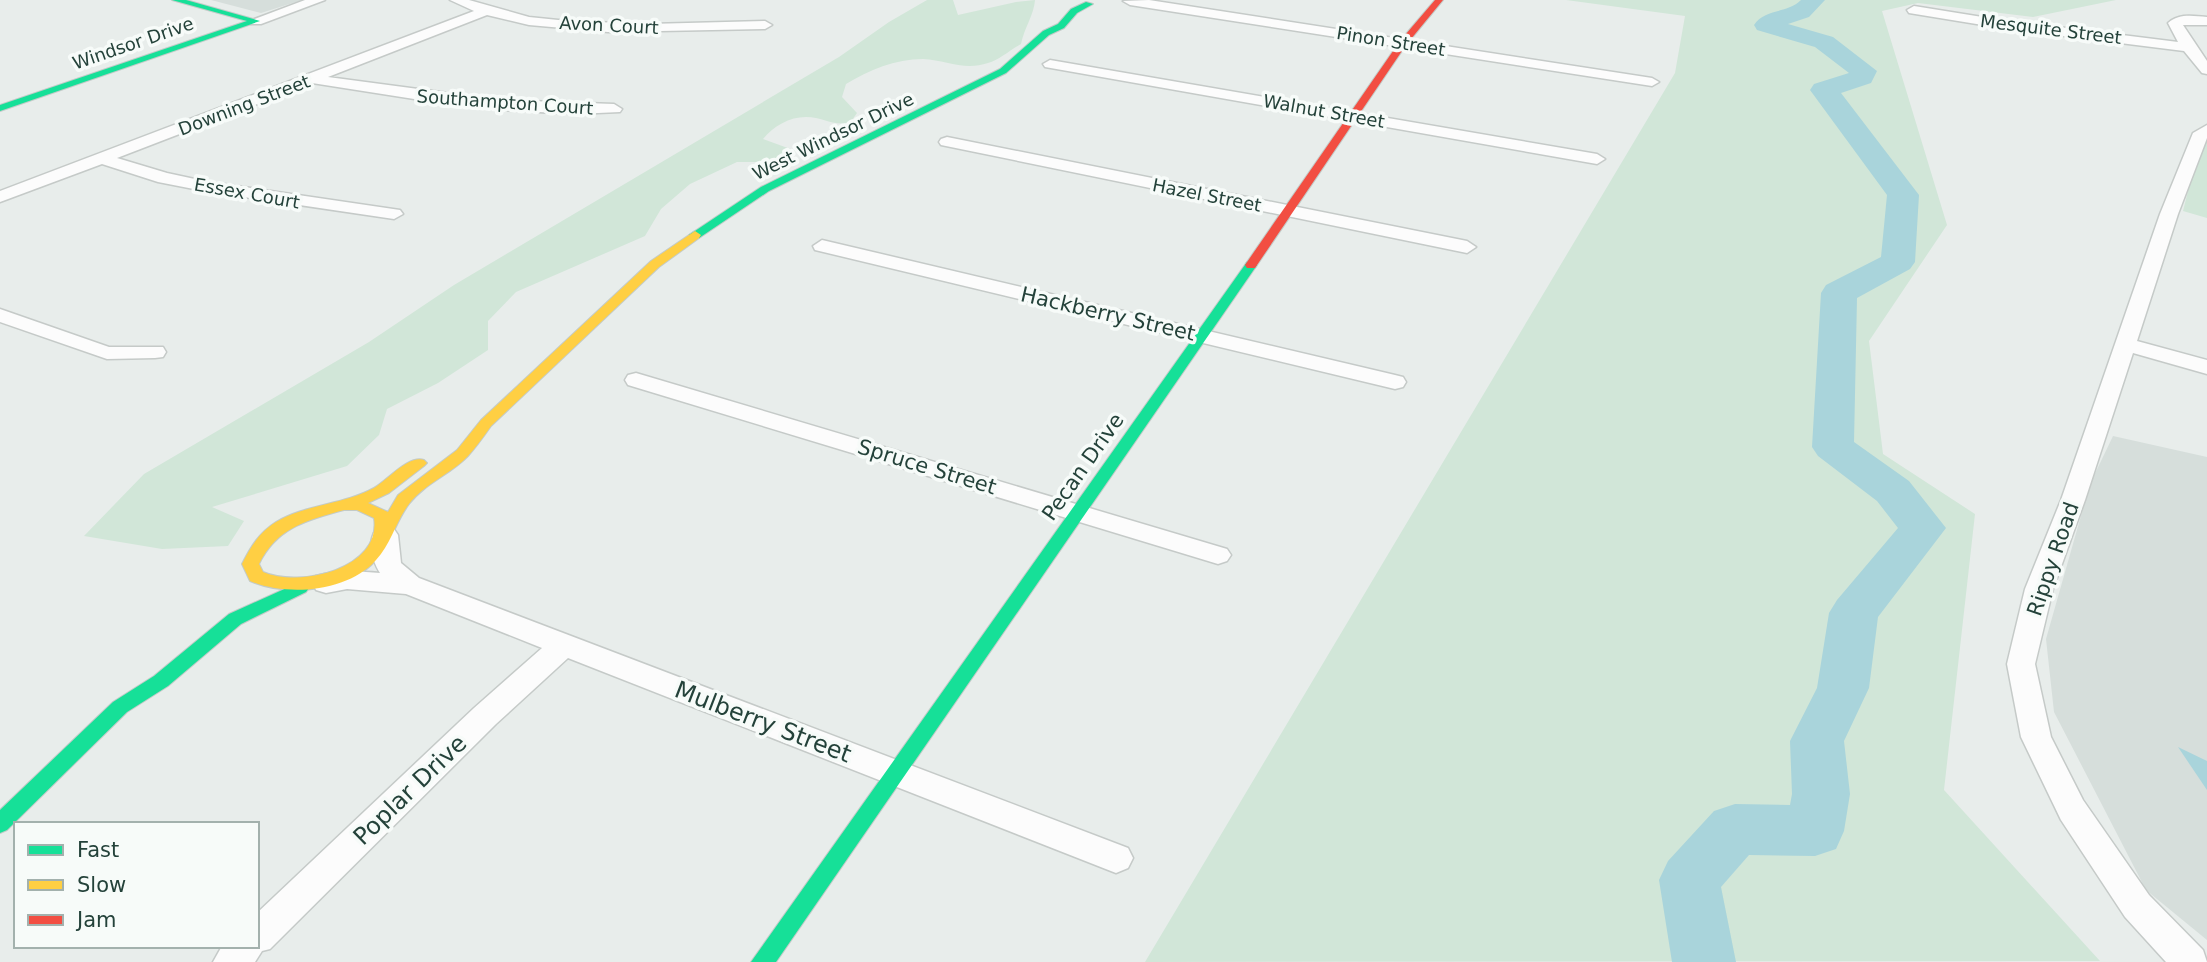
<svg xmlns="http://www.w3.org/2000/svg" width="2207" height="962" font-family="'DejaVu Sans',sans-serif">
<style>
.built{fill:#d6dedb}
.green{fill:#d1e6d8}
.water{fill:#a9d4db}
.lines{fill:none;stroke-linecap:round;stroke-linejoin:round}
.river{fill:#a9d4db;fill-rule:evenodd}
.street-casing{stroke:#c5cac8;stroke-width:3}
.fast-casing{stroke:#c3cbc8;stroke-width:2}
.slow-casing{stroke:#c3cbc8;stroke-width:2}
.jam-casing{stroke:#c3cbc8;stroke-width:2}
.street{fill:#fcfcfc;fill-rule:evenodd}
.fast{fill:#16e098;fill-rule:evenodd}
.slow{fill:#ffcf43;fill-rule:evenodd}
.jam{fill:#f24e42;fill-rule:evenodd}
.labels{text-anchor:middle;dominant-baseline:central;stroke-width:7;stroke-linejoin:round;paint-order:stroke}
.far-street-label{font-size:18px;fill:#24423a;stroke:#f7fbf9}
.street-label{font-size:21px;fill:#24423a;stroke:#f7fbf9}
.near-street-label{font-size:24px;fill:#24423a;stroke:#f7fbf9}
</style>
<rect width="100%" height="100%" fill="#e8edeb"/>
<path class="built" d="M 211,0 L 302,0 L 261,13 Z
M 2113,436 L 2207,457 L 2207,940 L 2146,890 L 2054,712 L 2046,639 L 2090,484 Z"/>
<path class="green" d="M 927,0 L 953,0 L 958,15 L 1016,2 L 1035,0 C 1034,15 1024,28 1021,44 C 1010,50 999,60 988,63 C 964,71 946,60 923,59 C 895,59 869,70 846,84 L 842,97 L 857,113 L 850,123 C 831,126 823,117 806,117 C 789,117 774,126 763,139 L 796,151 L 771,162 L 737,162 L 690,184 L 661,209 L 645,236 L 516,292 L 488,321 L 488,350 L 438,383 L 387,409 L 379,435 L 347,466 L 212,507 L 244,521 L 228,546 L 162,549 L 84,536 L 144,474 L 369,342 L 454,285 L 839,57 L 889,22 Z
M 1566,0 L 2116,0 L 2033,17 L 1918,3 L 1882,11 L 1947,225 L 1869,341 L 1883,454 L 1975,514 L 1944,790 L 2100,961 L 1145,962 L 1675,73 L 1685,16 Z
M 2207,130 L 2207,218 L 2183,211 L 2198,151 Z"/>
<path class="water" d="M 2178,747 L 2207,761 L 2207,790 Z"/>
<g class="lines">
<path class="river" d="M 1801,0 L 1825,0 L 1809,17 L 1788,24 L 1833,37 L 1877,71 L 1871,83 L 1841,93 L 1919,195 L 1915,262 L 1910,269 L 1857,298 L 1854,442 L 1909,481 L 1946,528 L 1878,617 L 1869,688 L 1844,741 L 1850,794 L 1844,831 L 1836,849 L 1815,856 L 1749,855 L 1721,887 L 1736,962 L 1672,962 L 1659,880 L 1668,861 L 1714,811 L 1735,804 L 1790,805 L 1792,794 L 1790,741 L 1817,688 L 1829,613 L 1837,600 L 1898,528 L 1877,501 L 1818,456 L 1812,447 L 1821,293 L 1826,285 L 1881,257 L 1887,195 L 1810,90 L 1814,84 L 1849,73 L 1815,47 L 1757,30 L 1754,25 C 1765,8 1787,14 1801,0 Z"/>
<defs>
<path id="street" d="M 305,0 L 325,0 L 261,24 L 251,24 L 249,21 Z
M 450,0 L 469,0 L 529,17 L 568,21 L 649,24 L 765,21 L 772,25 L 765,29 L 608,32 L 529,25 L 487,15 L 328,77 L 501,100 L 614,104 L 622,109 L 620,112 L 576,114 L 501,110 L 427,101 L 312,83 L 117,158 L 167,173 L 204,181 L 400,210 L 403,214 L 394,219 L 204,191 L 158,182 L 102,164 L 0,202 L 0,191 L 474,11 Z
M 1149,0 L 1652,78 L 1659,82 L 1652,86 L 1130,5 L 1123,1 Z
M 1914,6 L 2001,20 L 2178,42 L 2168,23 C 2179,13 2193,16 2207,17 L 2207,25 L 2183,25 L 2207,61 L 2207,74 L 2202,73 L 2184,51 L 2001,28 L 1909,13 L 1907,10 Z
M 1050,60 L 1597,154 L 1605,159 L 1597,164 L 1045,67 L 1043,64 Z
M 2207,125 L 2207,138 L 2178,214 L 2137,341 L 2207,360 L 2207,374 L 2133,353 L 2085,500 L 2053,589 L 2035,664 L 2051,737 L 2083,800 L 2149,895 L 2203,950 L 2207,962 L 2166,962 L 2125,917 L 2061,820 L 2021,737 L 2007,664 L 2025,589 L 2061,500 L 2160,214 L 2193,133 Z
M 947,137 L 1467,241 L 1476,247 L 1467,253 L 941,145 L 939,142 L 941,139 Z
M 822,240 L 1395,375 L 1403,377 L 1406,382 L 1403,387 L 1395,389 L 815,250 L 813,246 Z
M 0,309 L 109,347 L 163,347 L 166,352 L 163,357 L 155,358 L 107,359 L 0,322 Z
M 636,373 L 1227,549 L 1231,555 L 1227,561 L 1218,564 L 628,385 L 625,380 L 628,375 Z
M 385,526 L 394,529 L 398,535 L 401,563 L 419,578 L 1128,848 L 1133,858 L 1128,868 L 1116,873 L 568,658 L 496,724 L 270,949 L 262,951 L 255,962 L 213,962 L 222,946 L 257,946 L 257,913 L 474,708 L 542,648 L 406,594 L 347,589 L 326,593 L 316,590 L 313,583 L 316,576 C 338,570 358,571 380,573 C 372,560 367,543 376,529 Z"/>
<path id="fast" d="M 172,0 L 186,0 L 260,21 L 0,111 L 0,105 L 247,21 Z
M 1086,2 L 1093,4 L 1077,13 L 1064,28 L 1049,35 L 1006,73 L 769,191 L 699,238 L 691,238 L 689,235 L 761,187 L 1000,69 L 1043,31 L 1058,24 L 1071,9 Z
M 1251,261 L 1257,265 L 776,962 L 751,962 L 1247,262 Z
M 300,582 L 306,584 L 309,588 L 306,592 L 241,624 L 168,686 L 127,712 L 7,830 L 0,833 L 0,810 L 113,702 L 154,676 L 229,614 Z"/>
<path id="slow" d="M 695,231 L 701,235 L 699,238 L 659,267 L 491,426 C 484,436 476,447 468,456 C 451,474 424,484 409,504 C 396,521 391,544 376,560 C 348,592 287,597 250,581 L 242,564 C 251,546 259,533 276,522 C 306,504 343,505 374,488 C 388,480 408,455 424,460 L 427,463 L 424,466 L 389,493 L 368,503 L 388,512 L 398,495 L 457,450 L 481,420 L 651,261 ZM 344,510 L 357,510 L 374,518 C 382,569 300,588 263,572 L 259,564 C 277,527 308,520 344,510 Z"/>
<path id="jam" d="M 1435,0 L 1443,0 L 1406,45 L 1255,268 L 1247,268 L 1245,265 L 1400,41 Z"/>
</defs>
<use href="#street" class="street-casing"/>
<use href="#fast" class="fast-casing"/>
<use href="#slow" class="slow-casing"/>
<use href="#jam" class="jam-casing"/>
<use href="#street" class="street"/>
<use href="#fast" class="fast"/>
<use href="#slow" class="slow"/>
<use href="#jam" class="jam"/>
</g>
<g class="labels">
<g class="far-street-label">
<text transform="translate(609 25) rotate(3)">Avon Court</text>
<text transform="translate(2051 29) rotate(7)">Mesquite Street</text>
<text transform="translate(1391 41) rotate(9)">Pinon Street</text>
<text transform="translate(133 43) rotate(-19)">Windsor Drive</text>
<text transform="translate(505 102) rotate(4)">Southampton Court</text>
<text transform="translate(244 105) rotate(-21)">Downing Street</text>
<text transform="translate(1324 111) rotate(10)">Walnut Street</text>
<text transform="translate(833 136) rotate(-26)">West Windsor Drive</text>
<text transform="translate(247 193) rotate(10)">Essex Court</text>
<text transform="translate(1207 195) rotate(11)">Hazel Street</text>
</g>
<g class="street-label">
<text transform="translate(1108 314) rotate(13)">Hackberry Street</text>
<text transform="translate(927 467) rotate(17)">Spruce Street</text>
<text transform="translate(1083 467) rotate(-55)">Pecan Drive</text>
<text transform="translate(2053 559) rotate(-71)">Rippy Road</text>
</g>
<g class="near-street-label">
<text transform="translate(763 722) rotate(21)">Mulberry Street</text>
<text transform="translate(410 790) rotate(-44)">Poplar Drive</text>
</g>
</g>
<rect x="14" y="822" width="245" height="126" fill="#f7fbf9" stroke="#a3b1ad" stroke-width="2"/>
<rect x="28" y="845" width="35" height="10" fill="#16e098" stroke="#a3b1ad" stroke-width="2"/>
<text x="77" y="857" font-size="21" fill="#24423a">Fast</text>
<rect x="28" y="880" width="35" height="10" fill="#ffcf43" stroke="#a3b1ad" stroke-width="2"/>
<text x="77" y="892" font-size="21" fill="#24423a">Slow</text>
<rect x="28" y="915" width="35" height="10" fill="#f24e42" stroke="#a3b1ad" stroke-width="2"/>
<text x="77" y="927" font-size="21" fill="#24423a">Jam</text>
</svg>
